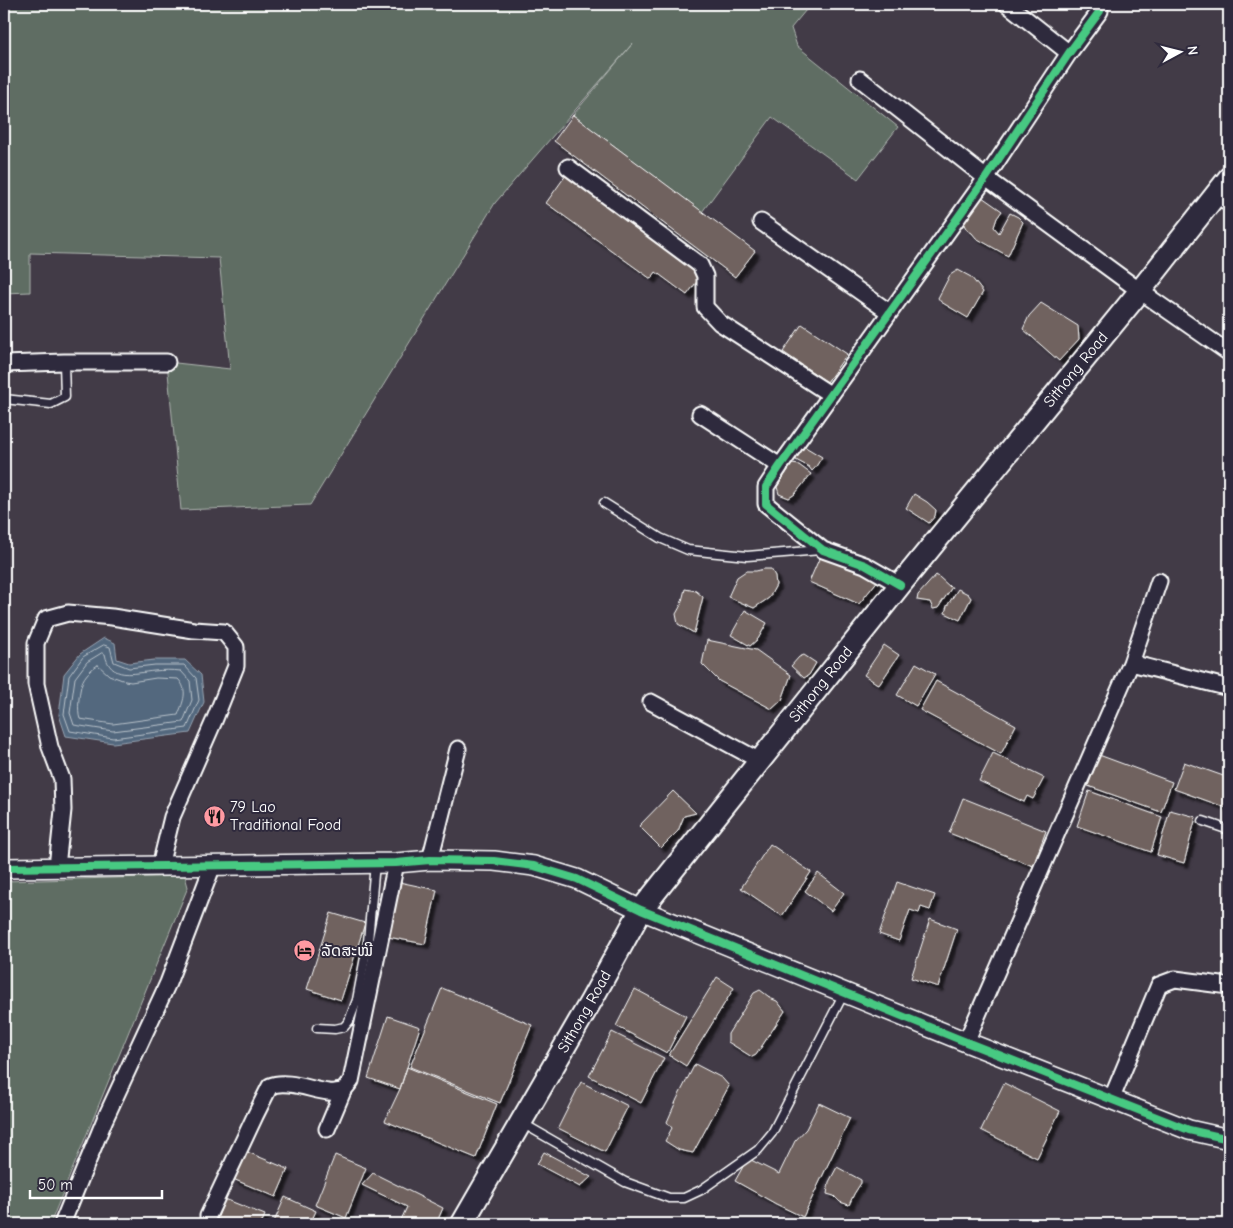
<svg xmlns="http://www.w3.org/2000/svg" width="1233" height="1228" font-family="'Comic Neue','Noto Sans Lao',sans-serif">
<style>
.green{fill:#5f6d63;stroke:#afb6b1}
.water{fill:#52687e;stroke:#97a4b2}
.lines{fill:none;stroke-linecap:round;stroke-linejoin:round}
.shore{stroke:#bac3cb;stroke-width:1}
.building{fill:#6f625e;stroke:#fff;filter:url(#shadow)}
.service-casing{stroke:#fff;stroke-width:11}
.minor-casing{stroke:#fff;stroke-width:19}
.tertiary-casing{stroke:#fff;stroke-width:22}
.secondary-casing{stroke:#fff;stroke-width:25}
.service{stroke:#2f2a3d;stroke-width:8}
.minor{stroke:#2f2a3d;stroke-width:15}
.tertiary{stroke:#2f2a3d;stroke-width:19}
.secondary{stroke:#2f2a3d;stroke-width:21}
.cycleway-casing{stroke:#2f2a3d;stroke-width:11}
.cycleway{stroke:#46c982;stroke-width:8}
.labels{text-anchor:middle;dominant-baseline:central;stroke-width:4;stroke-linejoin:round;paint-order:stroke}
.street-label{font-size:16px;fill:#fff;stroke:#2f2a3d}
.poi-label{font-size:16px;fill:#fff;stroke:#2f2a3d;text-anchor:start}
</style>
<defs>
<filter id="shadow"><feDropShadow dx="4.5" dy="4.5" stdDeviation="1" flood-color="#0009"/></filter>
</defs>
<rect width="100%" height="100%" fill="#423b47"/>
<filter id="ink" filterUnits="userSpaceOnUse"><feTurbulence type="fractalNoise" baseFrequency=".02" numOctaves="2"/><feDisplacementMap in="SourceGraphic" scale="10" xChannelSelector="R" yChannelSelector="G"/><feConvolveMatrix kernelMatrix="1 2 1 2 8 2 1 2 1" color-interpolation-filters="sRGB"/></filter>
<g filter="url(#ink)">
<path class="green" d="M 4,4 L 811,4 L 791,28 L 797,46 L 898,127 L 858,179 L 772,117 L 702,212 L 573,115 L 633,43 L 495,203 L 310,505 L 181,510 L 167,362 L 230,369 L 219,258 L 30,253 L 30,292 L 4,293 Z
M 185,876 L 188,887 L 50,1224 L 4,1224 L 4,881 Z"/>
<path class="water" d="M 104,638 L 115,643 L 117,659 L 129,663 L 154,660 L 185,660 L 201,675 L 204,702 L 190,733 L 113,743 L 66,736 L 59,715 L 64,674 L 80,654 Z"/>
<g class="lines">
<path class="shore" d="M 104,645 L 110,647 L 114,662 L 129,668 L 155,665 L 184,665 L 196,678 L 199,700 L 187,728 L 113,738 L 70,731 L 64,714 L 69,676 L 83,657 Z
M 102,653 L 105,654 C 110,681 134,673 154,671 C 162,670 173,670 181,671 L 190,681 L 192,700 L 183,722 L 113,731 L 74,725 L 70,713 L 75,678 L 87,662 Z
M 98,665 L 109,675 L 125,681 L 131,682 L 156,678 L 178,679 C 189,690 183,702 178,715 L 113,724 L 80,719 C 77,712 79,691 82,683 C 84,676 92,668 98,665 Z"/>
</g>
<path class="building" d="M 573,115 L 755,251 L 735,277 L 554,141 Z
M 566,175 L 703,273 L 687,295 L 656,272 L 651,279 L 546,203 Z
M 982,197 L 1002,211 L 997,218 L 994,227 L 999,233 L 1010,213 L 1018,217 L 1023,222 L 1008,256 L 976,238 L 972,233 L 967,230 L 963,223 Z
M 958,270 L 971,277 L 983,292 L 968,318 L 941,302 L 938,298 L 950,275 Z
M 1041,303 L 1078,326 L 1079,339 L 1059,361 L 1023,329 L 1029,316 Z
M 802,324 L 847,354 L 827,382 L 783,352 Z
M 802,445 L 822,457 L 815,468 L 812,471 L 809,467 L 796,460 L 796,454 Z
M 792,464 L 799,465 L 811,474 L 795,494 L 789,498 L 779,494 L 777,487 Z
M 914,494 L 927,502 L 936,510 L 935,516 L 929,523 L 906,508 Z
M 832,555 L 879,579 L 859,604 L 809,582 L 819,559 Z
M 764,569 L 771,569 L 775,576 L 776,585 L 769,598 L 754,608 L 728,597 L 737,577 L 746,571 L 756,571 Z
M 936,575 L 939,577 L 950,587 L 952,587 L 938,608 L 933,609 L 930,602 L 917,600 L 918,595 Z
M 685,589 L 696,591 L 703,597 L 694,633 L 678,624 L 676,614 L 681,605 Z
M 958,589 L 968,594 L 971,598 L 960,620 L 945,613 L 947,606 Z
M 745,610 L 767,623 L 758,639 L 750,646 L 731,635 Z
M 707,640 L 756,650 L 791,675 L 782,700 L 772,709 L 719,681 L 702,664 Z
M 884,645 L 899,655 L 879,685 L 864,675 Z
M 804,655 L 816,663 L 809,675 L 804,678 L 791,666 L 799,657 Z
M 916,663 L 935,674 L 916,706 L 897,695 Z
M 936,681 L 1016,725 L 1001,754 L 920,710 Z
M 993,753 L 1044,778 L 1033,799 L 1027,796 L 1024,802 L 979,781 Z
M 1099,755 L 1172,782 L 1161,812 L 1088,786 Z
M 1184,762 L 1229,778 L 1229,802 L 1227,808 L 1174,789 Z
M 673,791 L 696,813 L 684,816 L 678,831 L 661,848 L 639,826 Z
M 1089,791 L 1162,817 L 1151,852 L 1077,826 Z
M 963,798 L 1046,831 L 1033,866 L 949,833 Z
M 1170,810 L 1196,817 L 1184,863 L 1157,855 Z
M 770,844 L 811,872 L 782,916 L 741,888 Z
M 818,873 L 844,893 L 831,911 L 805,891 Z
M 399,882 L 437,890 L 425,944 L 388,937 Z
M 897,882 L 935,895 L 930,910 L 921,907 L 919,913 L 910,910 L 899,941 L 879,934 Z
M 331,913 L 365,923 L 341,1000 L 307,989 Z
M 930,919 L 957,929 L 938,987 L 911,978 Z
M 717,977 L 734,988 L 686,1066 L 669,1055 Z
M 442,988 L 532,1025 L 500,1103 L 410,1067 Z
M 635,989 L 686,1016 L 667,1053 L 616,1026 Z
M 760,990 L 772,999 L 777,1001 L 785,1011 L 756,1055 L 752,1057 L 728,1042 L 728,1034 L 754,993 Z
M 388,1016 L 420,1027 L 400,1089 L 368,1078 Z
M 612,1032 L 664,1058 L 641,1103 L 589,1076 Z
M 695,1064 L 722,1078 L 729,1086 L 693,1153 L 679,1150 L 665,1141 L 672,1128 L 667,1122 L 677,1099 Z
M 407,1067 L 497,1104 L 476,1158 L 385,1121 L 400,1089 Z
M 581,1082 L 628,1106 L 605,1152 L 558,1128 Z
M 1004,1083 L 1060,1111 L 1037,1158 L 981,1130 Z
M 819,1103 L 850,1118 L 803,1217 L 776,1204 L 735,1181 L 745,1163 L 749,1159 L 779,1174 L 795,1141 L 806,1129 Z
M 245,1151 L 288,1169 L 276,1197 L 233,1179 Z
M 544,1152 L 591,1177 L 580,1187 L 537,1164 Z
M 335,1155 L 366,1168 L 346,1218 L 315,1205 Z
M 837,1167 L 861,1180 L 861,1183 L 854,1194 L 849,1205 L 840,1202 L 834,1196 L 827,1194 L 829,1182 Z
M 373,1173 L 443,1208 L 436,1224 L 399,1224 L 407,1207 L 362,1185 Z
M 285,1197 L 316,1211 L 310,1224 L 273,1224 Z
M 225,1199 L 265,1215 L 261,1224 L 231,1224 L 217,1219 Z"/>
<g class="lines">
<defs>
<path id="service" d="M 4,399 L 51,404 L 65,397 L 64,362
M 604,503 L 660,538 L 688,550 L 747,556 L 821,550
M 1203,821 L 1229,830
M 317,1028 L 335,1029 L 344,1027 L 349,1021 L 357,1000 L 368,941 L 375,863
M 522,1123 L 625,1182 L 669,1198 L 684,1198 L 701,1190 L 758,1150 L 772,1133 L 844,993"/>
<path id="minor" d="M 1007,4 L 1069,53
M 860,79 L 986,178 L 1140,291 L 1229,353
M 568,167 L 700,265 L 705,276 L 705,307 L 720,323 L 831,395
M 1217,193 L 1229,204
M 761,222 L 889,312
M 4,364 L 64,362 L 167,362
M 700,414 L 780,466
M 900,585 L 865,565 L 823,550 L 766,504 L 766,487 L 780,466 L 986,178 L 1069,53 L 1100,11
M 1131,663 L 1229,688
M 651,702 L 760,761
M 430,860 L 458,749
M 57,867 L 63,810 L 62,779 L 50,747 L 36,684 L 36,643 L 46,619 L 68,613 L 112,617 L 194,630 L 224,632 L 236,647 L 236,666 L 214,721 L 172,817 L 160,866
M 966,1042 L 1131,663 L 1159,581
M 1111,1100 L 1159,985 L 1175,979 L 1229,986
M 327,1129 L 343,1091
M 208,1216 L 255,1116 L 270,1086 C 286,1079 311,1090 328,1092 C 333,1093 338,1091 343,1091 L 351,1081 L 396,863
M 62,1224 L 105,1119 L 168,983 L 213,865"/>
<path id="tertiary" d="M 4,868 L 396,863 L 430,860 L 494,861 L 534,866 L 577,879 L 641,910 L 966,1042 L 1189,1130 L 1229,1139"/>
<g id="secondary">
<path id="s1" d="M 462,1224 L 591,1001 L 641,910 L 900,585 L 1140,291 L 1229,178"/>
</g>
</defs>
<use href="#service" class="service-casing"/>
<use href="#minor" class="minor-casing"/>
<use href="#tertiary" class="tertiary-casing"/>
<use href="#secondary" class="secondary-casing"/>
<use href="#service" class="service"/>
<use href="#minor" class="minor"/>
<use href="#tertiary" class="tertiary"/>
<use href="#secondary" class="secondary"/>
<defs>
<path id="cycleway" d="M 900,585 L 865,565 L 823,550 L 766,504 L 766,487 L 780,466 L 986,178 L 1069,53 L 1100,11
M 4,868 L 396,863 L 430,860 L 494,861 L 534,866 L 577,879 L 641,910 L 966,1042 L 1189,1130 L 1229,1139"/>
</defs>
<use href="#cycleway" class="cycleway-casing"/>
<use href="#cycleway" class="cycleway"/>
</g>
</g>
<defs>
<symbol id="restaurant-disc" viewBox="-11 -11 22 22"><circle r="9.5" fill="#ff9aa2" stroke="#2f2a3d"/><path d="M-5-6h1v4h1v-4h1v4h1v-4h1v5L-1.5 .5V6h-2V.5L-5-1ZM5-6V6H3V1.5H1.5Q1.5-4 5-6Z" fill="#111"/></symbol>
<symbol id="hotel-disc" viewBox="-11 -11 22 22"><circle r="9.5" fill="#ff9aa2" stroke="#2f2a3d"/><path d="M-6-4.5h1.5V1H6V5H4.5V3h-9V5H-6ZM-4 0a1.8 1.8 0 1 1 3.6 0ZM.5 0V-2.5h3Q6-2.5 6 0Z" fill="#111"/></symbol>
</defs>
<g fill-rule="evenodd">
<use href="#restaurant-disc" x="202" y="804" width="25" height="25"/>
<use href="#hotel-disc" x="292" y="938" width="25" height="25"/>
</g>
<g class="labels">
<g class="street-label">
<text stroke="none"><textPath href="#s1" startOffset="1055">Sithong Road</textPath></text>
<text stroke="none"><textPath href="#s1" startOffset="650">Sithong Road</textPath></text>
<text stroke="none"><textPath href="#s1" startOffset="245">Sithong Road</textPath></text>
</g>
<g class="poi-label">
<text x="230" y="807">79 Lao<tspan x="230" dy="18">Traditional Food</tspan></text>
<text x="321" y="951">ລັດສະໝີ</text>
</g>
</g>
<rect width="1233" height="1228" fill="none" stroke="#2f2a3d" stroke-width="20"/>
<rect x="10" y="10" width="1213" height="1208" fill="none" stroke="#fff" stroke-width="2" filter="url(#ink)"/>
<g transform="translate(1180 52) rotate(83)" stroke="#2f2a3d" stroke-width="4" paint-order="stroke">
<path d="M0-4L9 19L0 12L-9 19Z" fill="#ffffff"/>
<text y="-8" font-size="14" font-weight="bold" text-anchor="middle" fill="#ffffff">N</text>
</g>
<path d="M30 1190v8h132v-8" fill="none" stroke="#ffffff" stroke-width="2.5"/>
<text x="38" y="1190" font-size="15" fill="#ffffff" stroke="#2f2a3d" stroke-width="4" paint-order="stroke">50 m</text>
</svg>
